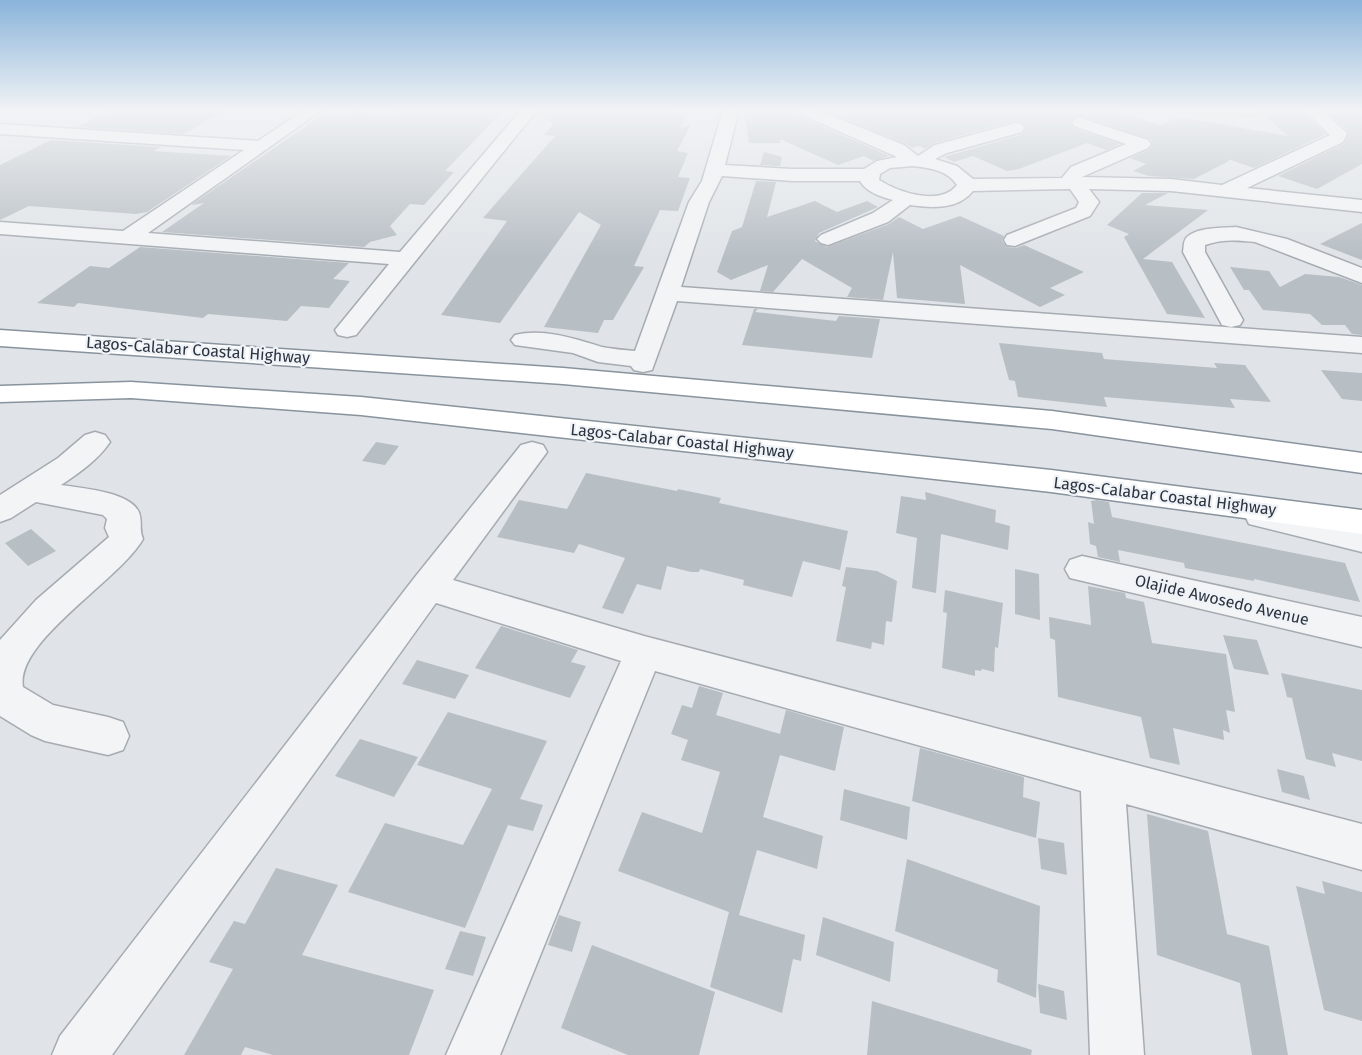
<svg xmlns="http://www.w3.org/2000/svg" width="1362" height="1055" font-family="'Fira Sans',sans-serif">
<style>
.green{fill:#c7d1c1}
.building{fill:#b7bec4}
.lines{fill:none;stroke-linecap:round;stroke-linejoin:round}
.minor-casing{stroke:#a6abb2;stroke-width:3}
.highway-casing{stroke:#88939d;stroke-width:3}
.minor{fill:#f2f4f6;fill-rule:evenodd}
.highway{fill:#fff;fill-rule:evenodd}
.labels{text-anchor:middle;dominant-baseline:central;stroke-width:4.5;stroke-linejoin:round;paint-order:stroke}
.street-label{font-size:16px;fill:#2a333e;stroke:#eff2f6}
</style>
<rect width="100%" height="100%" fill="#e0e4e8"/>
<path class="green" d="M 1176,110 L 1257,110 L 1266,119 L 1180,114 Z"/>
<path class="building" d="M 111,110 L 225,110 L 184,134 L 77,127 Z
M 399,110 L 504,110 L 445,171 L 454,172 L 424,205 L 410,204 L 390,226 L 397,235 L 370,242 L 364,247 L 162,232 L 204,203 L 191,205 L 325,113 L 346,115 L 358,111 L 394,114 Z
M 539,110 L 649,110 L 687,112 L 680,128 L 691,125 L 677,151 L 688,153 L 678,177 L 690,178 L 678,211 L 660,210 L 634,266 L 644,267 L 613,320 L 604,320 L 598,333 L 544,327 L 601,225 L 579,212 L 500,323 L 441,315 L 507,221 L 483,218 L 555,136 L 544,135 L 553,125 L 538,112 Z
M 756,110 L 794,110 L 797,115 L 889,156 L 873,161 L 864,156 L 838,165 L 780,139 L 780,143 L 749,143 L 744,112 Z
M 822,110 L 1112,110 L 1160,125 L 1182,117 L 1288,136 L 1258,110 L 1302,110 L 1326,134 L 1254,168 L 1228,159 L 1229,161 L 1194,179 L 1149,176 L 1133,171 L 1146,164 L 1130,158 L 1150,149 L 1153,144 L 1150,139 L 1079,116 L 1070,122 L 1073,128 L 1120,144 L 1106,150 L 1087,143 L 1019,169 L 1007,171 L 973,156 L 954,162 L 944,157 L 1023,134 L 1026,127 L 1022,122 L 1015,121 L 934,143 L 925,149 L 919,146 L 912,148 L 905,143 Z
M 1324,110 L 1362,110 L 1362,164 L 1317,189 L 1278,176 L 1345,143 L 1348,131 Z
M 51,140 L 161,147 L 153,151 L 231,156 L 147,212 L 136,214 L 29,206 L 0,220 L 0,165 Z
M 764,152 L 782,157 L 780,166 L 760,165 Z
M 756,181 L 776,182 L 767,217 L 815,201 L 837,212 L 867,201 L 878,207 L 819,233 L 815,241 L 827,247 L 889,224 L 899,217 L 923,229 L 960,216 L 1004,236 L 1002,241 L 1007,247 L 1016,248 L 1024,245 L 1084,272 L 1050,288 L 1065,295 L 1040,307 L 960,265 L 965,304 L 897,298 L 893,252 L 883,300 L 847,297 L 852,288 L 802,259 L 773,292 L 760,291 L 768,265 L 731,280 L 717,272 L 732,231 L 742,227 Z
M 1142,193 L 1168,193 L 1145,205 L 1208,210 L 1143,259 L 1172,262 L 1205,318 L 1167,314 L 1124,237 L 1129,234 L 1107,225 Z
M 1362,223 L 1362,260 L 1320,244 Z
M 140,247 L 349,263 L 333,279 L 350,281 L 329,308 L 301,306 L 287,321 L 208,314 L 203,318 L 78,303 L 74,307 L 37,303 L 90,266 L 109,268 Z
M 1230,267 L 1269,271 L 1280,287 L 1305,274 L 1339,277 L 1362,285 L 1362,335 L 1352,334 L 1345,325 L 1322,325 L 1310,314 L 1263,310 L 1249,290 L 1244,290 Z
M 754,309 L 758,309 L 755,312 L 836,321 L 839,316 L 880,319 L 872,358 L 742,345 Z
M 999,343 L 1102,353 L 1104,359 L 1217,368 L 1214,363 L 1245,365 L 1271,402 L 1230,399 L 1235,408 L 1104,397 L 1107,407 L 1018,397 L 1015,381 L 1009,380 Z
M 1321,370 L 1362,373 L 1362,401 L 1342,399 Z
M 376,442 L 399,446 L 385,465 L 362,461 Z
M 586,473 L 677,491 L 678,489 L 721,498 L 719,503 L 848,531 L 840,570 L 803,561 L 792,597 L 743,585 L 744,580 L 700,569 L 699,572 L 691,572 L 667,566 L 661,590 L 637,584 L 623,614 L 602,608 L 625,558 L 579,544 L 574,553 L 497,537 L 519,500 L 567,509 Z
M 925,492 L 996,510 L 995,522 L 1010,526 L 1008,550 L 941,534 L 936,593 L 912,588 L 917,538 L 896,533 L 901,496 L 926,500 Z
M 1097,500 L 1109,502 L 1112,517 L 1345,563 L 1360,602 L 1254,579 L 1254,581 L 1185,568 L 1184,563 L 1118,550 L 1120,562 L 1098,557 L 1096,546 L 1090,544 L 1088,522 L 1094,524 L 1091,501 Z
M 31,529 L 56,551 L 28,566 L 5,543 Z
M 846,567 L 877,571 L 897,581 L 892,622 L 886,621 L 884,645 L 872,642 L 871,649 L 836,641 L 846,587 L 842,586 Z
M 1015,569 L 1039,574 L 1040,620 L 1015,614 Z
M 1088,586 L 1125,593 L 1126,598 L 1144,602 L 1152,643 L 1226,654 L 1235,712 L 1226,710 L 1230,733 L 1223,730 L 1224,740 L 1173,728 L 1180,765 L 1150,758 L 1141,717 L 1058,697 L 1055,640 L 1050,638 L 1049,617 L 1091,625 Z
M 945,590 L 1003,603 L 998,648 L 995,647 L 994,672 L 982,669 L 981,671 L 975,670 L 975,676 L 942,668 L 947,613 L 943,612 Z
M 501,626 L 578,650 L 571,662 L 586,666 L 570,698 L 475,668 Z
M 1223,635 L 1257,640 L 1269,675 L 1234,669 Z
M 417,660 L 469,675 L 455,699 L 402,684 Z
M 1281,673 L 1362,690 L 1362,761 L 1332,753 L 1336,767 L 1306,759 L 1292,698 L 1287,697 Z
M 699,686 L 723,693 L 716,715 L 780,734 L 786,710 L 844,727 L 835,771 L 780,755 L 763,817 L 823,836 L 817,869 L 757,850 L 739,915 L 805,935 L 801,961 L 793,959 L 782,1013 L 710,987 L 729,912 L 618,871 L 642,812 L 702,833 L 720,772 L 681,760 L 688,740 L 671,734 L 682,705 L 692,708 Z
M 448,712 L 547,741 L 520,799 L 543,805 L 533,831 L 508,825 L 465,928 L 348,892 L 385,823 L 463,845 L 492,789 L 417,765 Z
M 360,739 L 418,757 L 394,797 L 335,776 Z
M 920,748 L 1024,777 L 1023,797 L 1040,802 L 1036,838 L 912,801 Z
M 1277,769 L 1304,776 L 1310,800 L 1282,792 Z
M 844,789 L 910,807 L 907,840 L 840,820 Z
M 1147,814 L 1208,831 L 1227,934 L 1269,946 L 1288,1055 L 1252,1055 L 1240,983 L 1157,955 Z
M 1038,838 L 1064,843 L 1067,875 L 1041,869 Z
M 907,859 L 1040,906 L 1036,998 L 997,982 L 998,970 L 895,931 Z
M 276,868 L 338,885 L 302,955 L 434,990 L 409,1055 L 273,1055 L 245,1047 L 241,1055 L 184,1055 L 233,969 L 209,962 L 234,921 L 245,924 Z
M 1322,881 L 1362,892 L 1362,1021 L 1324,1010 L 1296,886 L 1325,894 Z
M 559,915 L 581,922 L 572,952 L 548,945 Z
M 823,917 L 894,942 L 890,982 L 816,955 Z
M 460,931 L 486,937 L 473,976 L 445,969 Z
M 592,945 L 715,992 L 699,1055 L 628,1055 L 561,1028 Z
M 1038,984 L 1064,991 L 1067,1020 L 1040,1013 Z
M 872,1001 L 1032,1050 L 1031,1055 L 867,1055 Z"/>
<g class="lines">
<defs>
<path id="minor" d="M 304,110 L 322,110 L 148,233 L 400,252 L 521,110 L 537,110 L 356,335 L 347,337 L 338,335 L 335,330 L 389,264 L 0,234 L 0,222 L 123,231 L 244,150 L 0,134 L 0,124 L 258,141 Z
M 723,110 L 739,110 L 725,165 L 792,169 L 864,169 L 877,161 L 897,157 L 798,113 L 796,110 L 817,110 L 904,145 L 918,156 L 935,145 L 1016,123 L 1022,124 L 1024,128 L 1022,132 L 947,153 L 935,159 L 957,166 L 973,179 L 1062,178 L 1071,167 L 1126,144 L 1074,126 L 1072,123 L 1074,120 L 1080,118 L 1148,140 L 1151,144 L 1148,148 L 1082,177 L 1171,179 L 1222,185 L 1330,135 L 1304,110 L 1321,110 L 1347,133 L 1343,142 L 1247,188 L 1362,200 L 1362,212 L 1171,191 L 1089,189 L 1099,202 L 1090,216 L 1015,246 L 1007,245 L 1004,240 L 1007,235 L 1076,208 L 1079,202 L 1070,189 L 973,191 C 958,210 931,208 910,205 L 888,222 L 828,245 L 821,243 L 817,239 L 821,235 L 873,213 L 893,200 C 881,197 866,192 860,181 L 792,181 L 722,176 L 709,202 L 681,287 L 1362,337 L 1362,353 L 677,301 L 652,370 L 643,372 L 634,370 L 631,366 L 598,362 L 573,353 L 515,345 L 511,340 L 515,335 C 543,328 576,339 602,347 C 612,349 624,350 635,351 L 689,202 L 702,181 ZM 913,166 C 930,168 947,170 957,185 C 940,207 898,192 879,180 L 880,174 L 890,168 Z
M 1236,227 L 1287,239 L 1362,268 L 1362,283 L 1255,242 C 1237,240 1222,239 1205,245 L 1205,252 L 1243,320 L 1240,325 L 1231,327 L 1222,325 L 1183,252 C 1184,247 1183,241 1187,237 C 1198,227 1222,228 1236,227 Z
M 95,432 L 105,435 L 110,442 C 98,460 79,473 61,485 C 81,488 136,492 140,516 C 142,526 139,529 143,539 C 120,580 15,641 23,687 L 53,705 L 108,717 L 123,722 L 129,736 L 123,750 L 108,755 L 45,741 L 31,735 L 0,716 L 0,640 L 36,600 L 109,537 L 105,528 L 107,519 L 103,515 L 36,502 L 11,518 L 0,522 L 0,495 L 58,458 L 85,435 Z
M 532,442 L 543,445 L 547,452 L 453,580 L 644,636 L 1362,824 L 1362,870 L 1126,804 L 1144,1055 L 1090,1055 L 1081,791 L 655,671 L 500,1055 L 446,1055 L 621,661 L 436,603 L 112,1055 L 52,1055 L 60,1036 L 415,577 L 521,445 Z
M 1261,504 L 1362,528 L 1362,552 L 1249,524 L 1245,516 L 1249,508 Z
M 1082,556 L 1362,617 L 1362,647 L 1070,578 L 1065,569 L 1070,560 Z"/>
<path id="highway" d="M 0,330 L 563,368 L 1052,411 L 1362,453 L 1362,473 L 1052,429 L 563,384 L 0,346 Z
M 131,382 L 361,397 L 1051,470 L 1362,510 L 1362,534 L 1051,492 L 361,415 L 131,398 L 0,402 L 0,386 Z"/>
</defs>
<use href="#minor" class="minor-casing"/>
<use href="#highway" class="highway-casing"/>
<use href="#minor" class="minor"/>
<use href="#highway" class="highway"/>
</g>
<linearGradient id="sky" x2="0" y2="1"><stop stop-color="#8ab4da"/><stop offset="0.43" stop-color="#f1f3f5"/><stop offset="1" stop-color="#f1f3f5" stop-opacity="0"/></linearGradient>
<rect width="1362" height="257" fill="url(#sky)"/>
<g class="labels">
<g class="street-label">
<text transform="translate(198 350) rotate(4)">Lagos-Calabar Coastal Highway</text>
<text transform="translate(682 441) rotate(6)">Lagos-Calabar Coastal Highway</text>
<text transform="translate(1165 496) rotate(7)">Lagos-Calabar Coastal Highway</text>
<text transform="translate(1222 600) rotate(13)">Olajide Awosedo Avenue</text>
</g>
</g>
</svg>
